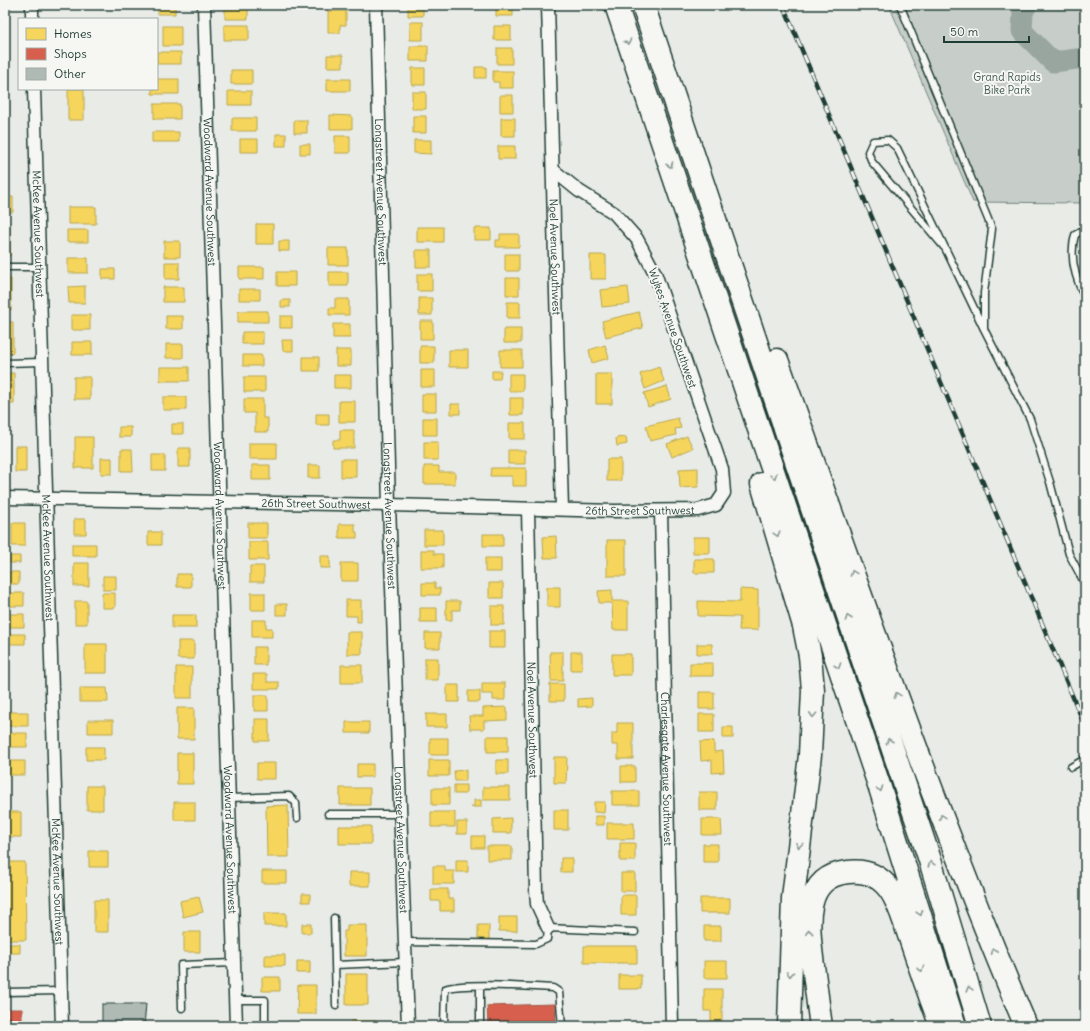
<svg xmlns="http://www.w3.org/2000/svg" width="1090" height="1031" font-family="Delius,sans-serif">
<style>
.green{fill:#c7cec9;stroke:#73867e}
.homes{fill:#f6d55c;stroke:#b6a750}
.shops{fill:#d6604d;stroke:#9f5646}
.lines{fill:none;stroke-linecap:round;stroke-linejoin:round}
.river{stroke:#99a6a0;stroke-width:21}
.building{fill:#b0bab5;stroke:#1f3d34}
.service-casing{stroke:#1f3d34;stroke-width:9}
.minor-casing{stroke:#1f3d34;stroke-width:15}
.motorway-casing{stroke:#1f3d34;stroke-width:25}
.service{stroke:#f6f6f2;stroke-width:6}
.minor{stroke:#f6f6f2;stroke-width:12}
.motorway{stroke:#f6f6f2;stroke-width:22}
.rail-casing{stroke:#1f3d34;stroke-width:4.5}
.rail{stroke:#f6f6f2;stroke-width:3;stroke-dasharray:9;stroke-linecap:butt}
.oneway{stroke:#8a9a93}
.labels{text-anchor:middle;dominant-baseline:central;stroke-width:4;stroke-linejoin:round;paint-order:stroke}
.park-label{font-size:11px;fill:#415a52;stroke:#f6f6f2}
.street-label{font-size:11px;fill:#1f3d34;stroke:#f6f6f2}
</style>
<rect width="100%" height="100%" fill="#e9ebe7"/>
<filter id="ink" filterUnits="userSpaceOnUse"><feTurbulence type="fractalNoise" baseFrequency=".025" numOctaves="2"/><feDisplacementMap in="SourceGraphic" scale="8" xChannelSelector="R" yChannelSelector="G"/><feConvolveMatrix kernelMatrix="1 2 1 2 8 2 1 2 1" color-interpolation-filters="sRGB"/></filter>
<g filter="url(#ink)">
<path class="green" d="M 889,5 L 1085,5 L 1085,203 L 973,202 Z"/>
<path class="homes" d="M 158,5 L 175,5 L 175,14 L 158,14 Z
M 225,5 L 248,5 L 248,19 L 225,19 Z
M 408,5 L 423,5 L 423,16 L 408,16 Z
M 465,5 L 477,5 L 477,8 L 465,8 Z
M 496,5 L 513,5 L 513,16 L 496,16 Z
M 328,11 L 346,11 L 346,25 L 340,25 L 340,33 L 328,33 Z
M 410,22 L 423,22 L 423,40 L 410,40 Z
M 224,25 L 249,25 L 249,40 L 224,40 Z
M 163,26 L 181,26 L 181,46 L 163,46 Z
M 494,26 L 511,26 L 511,40 L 494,40 Z
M 5,44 L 8,44 L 8,58 L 5,58 Z
M 410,46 L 428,46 L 428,61 L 410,61 Z
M 497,48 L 512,48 L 512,64 L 497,64 Z
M 157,52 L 181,52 L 181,64 L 157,64 Z
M 327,55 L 343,55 L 343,67 L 327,67 Z
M 475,67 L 486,67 L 486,78 L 475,78 Z
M 412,68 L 425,68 L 425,85 L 412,85 Z
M 231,70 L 252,70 L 252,84 L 231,84 Z
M 493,71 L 513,71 L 513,88 L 499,88 L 499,82 L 493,82 Z
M 157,79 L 179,79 L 179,94 L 152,94 L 152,89 L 157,89 Z
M 327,79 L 350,79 L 350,91 L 327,91 Z
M 68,89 L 84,89 L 84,120 L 68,120 Z
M 228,91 L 251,91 L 251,105 L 228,105 Z
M 412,92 L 426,92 L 426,109 L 412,109 Z
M 500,95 L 513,95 L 513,112 L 500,112 Z
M 5,96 L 9,96 L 9,113 L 5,113 Z
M 154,104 L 180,104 L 180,119 L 154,119 Z
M 330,115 L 352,116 L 352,129 L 330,129 Z
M 413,116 L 426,116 L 426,133 L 413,133 Z
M 232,118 L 256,118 L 256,131 L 232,131 Z
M 501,118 L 515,118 L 515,136 L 501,136 Z
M 294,120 L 307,120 L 307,133 L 294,133 Z
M 152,132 L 179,132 L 179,142 L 152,142 Z
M 276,134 L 286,134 L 286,146 L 276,146 Z
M 335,136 L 350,136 L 350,153 L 335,153 Z
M 240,139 L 258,139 L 258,152 L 240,152 Z
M 414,140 L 431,140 L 431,154 L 414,153 Z
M 300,144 L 310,144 L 310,154 L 300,154 Z
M 498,146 L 515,146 L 515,159 L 498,159 Z
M 5,197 L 13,197 L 13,212 L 5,212 Z
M 68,207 L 96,207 L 96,224 L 68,224 Z
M 256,224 L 273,224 L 273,244 L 256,244 Z
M 5,226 L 10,226 L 10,256 L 5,256 Z
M 417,227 L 443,227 L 443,242 L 417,242 Z
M 474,228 L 491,228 L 491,240 L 474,240 Z
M 67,230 L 88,230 L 88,242 L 67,242 Z
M 500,234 L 519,234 L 519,247 L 496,247 L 496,240 L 500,240 Z
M 164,241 L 180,241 L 180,257 L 164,257 Z
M 279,241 L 289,241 L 289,251 L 279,251 Z
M 328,248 L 348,248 L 348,265 L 328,265 Z
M 416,250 L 431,250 L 431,267 L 416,267 Z
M 505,254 L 519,254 L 519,271 L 505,271 Z
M 590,255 L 606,255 L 606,279 L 590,279 Z
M 68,258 L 88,258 L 88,273 L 68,273 Z
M 165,262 L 179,262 L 179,279 L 165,279 Z
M 239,267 L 264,267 L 264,279 L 239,279 Z
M 102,269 L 115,269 L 115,279 L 102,279 Z
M 277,272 L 295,272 L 295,286 L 277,286 Z
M 329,272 L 348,272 L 348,286 L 329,286 Z
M 417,274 L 432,274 L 432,291 L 417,291 Z
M 506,278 L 519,278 L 519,295 L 506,295 Z
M 5,279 L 11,279 L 11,310 L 5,310 Z
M 85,286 L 85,303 L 69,303 L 68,287 Z
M 163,287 L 184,287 L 184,302 L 163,302 Z
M 628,287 L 630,304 L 602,307 L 600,290 Z
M 239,289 L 260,289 L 260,300 L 239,300 Z
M 419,298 L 432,298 L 432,315 L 419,315 Z
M 335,299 L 349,299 L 349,315 L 329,315 L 329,308 L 335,308 Z
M 281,300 L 290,300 L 290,307 L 281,307 Z
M 507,302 L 520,302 L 520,318 L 507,318 Z
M 238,311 L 268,311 L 268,322 L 238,322 Z
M 639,312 L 643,328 L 606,337 L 602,321 Z
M 71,315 L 90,315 L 90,330 L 71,330 Z
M 166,316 L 183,316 L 183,329 L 166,329 Z
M 280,316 L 292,316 L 292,328 L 280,328 Z
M 420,321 L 433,321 L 433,339 L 420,339 Z
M 5,322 L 13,322 L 13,353 L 5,353 Z
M 333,324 L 350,324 L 350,338 L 333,338 Z
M 504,329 L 521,329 L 521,343 L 504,343 Z
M 242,332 L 263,332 L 263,344 L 242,344 Z
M 282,340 L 293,340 L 293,351 L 283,351 Z
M 72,342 L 92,342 L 92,355 L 72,355 Z
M 166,344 L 183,344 L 183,358 L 166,358 Z
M 605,345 L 609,358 L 592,363 L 589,350 Z
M 420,346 L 434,346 L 434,363 L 420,363 Z
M 336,350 L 351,350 L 351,366 L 336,366 Z
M 449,350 L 468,350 L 468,367 L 449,367 Z
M 500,350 L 522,350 L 522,367 L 500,367 Z
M 243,355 L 262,355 L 262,366 L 243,366 Z
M 303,357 L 319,357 L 319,371 L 303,371 Z
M 160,367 L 189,367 L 189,381 L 160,381 Z
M 659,367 L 664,381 L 645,389 L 640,374 Z
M 421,370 L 435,370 L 435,387 L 421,387 Z
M 492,371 L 501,371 L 500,379 L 492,379 Z
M 5,373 L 14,373 L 14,404 L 5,404 Z
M 509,374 L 523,374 L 523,391 L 509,391 Z
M 596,374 L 612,374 L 612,404 L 596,404 Z
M 334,375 L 351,375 L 351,388 L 334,388 Z
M 74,377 L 90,377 L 90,399 L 74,399 Z
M 244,377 L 265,377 L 265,392 L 244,392 Z
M 667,386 L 671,399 L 648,407 L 644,393 Z
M 422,394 L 436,394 L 436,411 L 422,411 Z
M 163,397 L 186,397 L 186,410 L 163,410 Z
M 510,398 L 523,398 L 523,415 L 510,415 Z
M 244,399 L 263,399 L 263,418 L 268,418 L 268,432 L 255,432 L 255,413 L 244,413 Z
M 339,401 L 355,401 L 355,422 L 339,422 Z
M 451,404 L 460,404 L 460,414 L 451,414 Z
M 316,414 L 329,414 L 329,425 L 316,425 Z
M 423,418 L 437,418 L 437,435 L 423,435 Z
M 678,418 L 681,428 L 675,429 L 676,435 L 650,441 L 646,426 Z
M 509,423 L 525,423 L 525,439 L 509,439 Z
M 172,424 L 183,424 L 183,434 L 172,434 Z
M 119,427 L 131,427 L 131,437 L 119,437 Z
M 340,430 L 354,430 L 354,448 L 333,448 L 333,440 L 340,440 Z
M 687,436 L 693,448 L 672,457 L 667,444 Z
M 75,437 L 93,437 L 93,468 L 75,468 Z
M 626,437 L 627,444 L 617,446 L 616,438 Z
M 424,442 L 438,442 L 438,460 L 424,460 Z
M 249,443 L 277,443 L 277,459 L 249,459 Z
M 15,446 L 26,446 L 26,472 L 15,472 Z
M 178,448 L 190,448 L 190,467 L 178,467 Z
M 121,449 L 132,449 L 133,471 L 121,471 Z
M 508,450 L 525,450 L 525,464 L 508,464 Z
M 152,455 L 165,455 L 165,471 L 152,471 Z
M 101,458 L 112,458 L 112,474 L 101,474 Z
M 341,459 L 356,459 L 356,477 L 341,477 Z
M 607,459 L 621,459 L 621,481 L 607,481 Z
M 252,465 L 270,465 L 270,480 L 252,480 Z
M 308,465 L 320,465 L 320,478 L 308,478 Z
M 424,466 L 439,466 L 439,472 L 455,472 L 455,484 L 424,484 Z
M 491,468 L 526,468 L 526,486 L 512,486 L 512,476 L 490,476 Z
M 698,468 L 698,487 L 680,488 L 679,469 Z
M 74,519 L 86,519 L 86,534 L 74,534 Z
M 12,523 L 25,523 L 25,546 L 12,546 Z
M 248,523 L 267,523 L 267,538 L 248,538 Z
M 339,524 L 355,524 L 355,532 L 357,532 L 357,538 L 339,538 Z
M 424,530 L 443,530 L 443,545 L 424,545 Z
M 148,532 L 161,532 L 161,545 L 148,545 Z
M 483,534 L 503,534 L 503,546 L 483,546 Z
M 556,536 L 557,558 L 544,558 L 543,537 Z
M 693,537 L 710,537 L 710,553 L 693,553 Z
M 607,540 L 626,540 L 626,576 L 607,576 Z
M 249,542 L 268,542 L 268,560 L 249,560 Z
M 72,544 L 96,544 L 96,556 L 72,556 Z
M 421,550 L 434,550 L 434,554 L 443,554 L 443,568 L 421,568 Z
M 10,556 L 20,556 L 20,563 L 10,563 Z
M 320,556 L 330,556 L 330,568 L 320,568 Z
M 485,558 L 501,558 L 501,572 L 485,572 Z
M 694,559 L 714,559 L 714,573 L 694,573 Z
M 74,563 L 89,563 L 89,586 L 74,586 Z
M 341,563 L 358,563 L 358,581 L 341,581 Z
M 250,566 L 264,566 L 264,582 L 250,582 Z
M 5,572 L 19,572 L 19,584 L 5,584 Z
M 177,574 L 191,574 L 191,587 L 177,587 Z
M 103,576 L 116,576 L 116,590 L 103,590 Z
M 422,583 L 435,583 L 435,588 L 440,588 L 440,595 L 422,595 Z
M 489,583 L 503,583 L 503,598 L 489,598 Z
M 547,587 L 560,587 L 560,607 L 547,607 Z
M 740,589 L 758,590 L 758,630 L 739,630 L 740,617 L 698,616 L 698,601 L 740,602 Z
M 612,590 L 612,601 L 628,601 L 628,630 L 613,630 L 612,603 L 599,603 L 598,591 Z
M 5,593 L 24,593 L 24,606 L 5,606 Z
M 102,593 L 115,593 L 115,608 L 102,608 Z
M 251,593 L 265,593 L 265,610 L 251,610 Z
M 346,600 L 361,600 L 361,622 L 357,622 L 357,616 L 346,616 Z
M 75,601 L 87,601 L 87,624 L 75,624 Z
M 446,601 L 460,601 L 460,610 L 452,610 L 452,620 L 446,620 Z
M 276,604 L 287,604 L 287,615 L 276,615 Z
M 491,606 L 504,606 L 504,625 L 491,625 Z
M 420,608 L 437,608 L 437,622 L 420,622 Z
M 5,614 L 24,614 L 24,627 L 5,627 Z
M 172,615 L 196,615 L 196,628 L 172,628 Z
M 252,620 L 266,620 L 266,628 L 272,628 L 272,637 L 252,637 Z
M 489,631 L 505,631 L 505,648 L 489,648 Z
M 347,632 L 362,632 L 362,654 L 347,654 Z
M 425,633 L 440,633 L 440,648 L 425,648 Z
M 5,634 L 25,634 L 25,644 L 5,644 Z
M 178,641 L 194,641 L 194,659 L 178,659 Z
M 85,644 L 107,644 L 107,673 L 85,673 Z
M 697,644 L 712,644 L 712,654 L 697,654 Z
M 254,647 L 266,647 L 266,665 L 254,665 Z
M 550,652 L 563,652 L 563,681 L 551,681 Z
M 571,652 L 582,652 L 582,670 L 571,670 Z
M 612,654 L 631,654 L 631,675 L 612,675 Z
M 425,658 L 438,658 L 438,680 L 425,680 Z
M 690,663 L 713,663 L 713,676 L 690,676 Z
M 341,665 L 362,665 L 362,683 L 341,683 Z
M 176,667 L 192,667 L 192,698 L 176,698 Z
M 253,674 L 267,674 L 267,682 L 279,682 L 279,689 L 253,689 Z
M 482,683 L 505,683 L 505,700 L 493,700 L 493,694 L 482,694 Z
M 550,684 L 564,684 L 564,701 L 550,701 Z
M 447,685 L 459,685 L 459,702 L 447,702 Z
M 80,688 L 107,688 L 108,702 L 80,702 Z
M 468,691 L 480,691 L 480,702 L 468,702 Z
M 699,692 L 714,692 L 714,709 L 699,709 Z
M 254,695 L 268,695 L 268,711 L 254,711 Z
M 592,698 L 592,706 L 578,707 L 578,699 Z
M 507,707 L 507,720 L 484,721 L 484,729 L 470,729 L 469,716 L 483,716 L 483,708 Z
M 177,708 L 194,708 L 194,739 L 177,739 Z
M 6,712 L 28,712 L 28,726 L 6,726 Z
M 426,714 L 447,714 L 447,727 L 426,727 Z
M 699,714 L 714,714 L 714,732 L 699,732 Z
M 255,719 L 269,719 L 269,741 L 255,741 Z
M 88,720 L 113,720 L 113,733 L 88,733 Z
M 346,722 L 369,722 L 369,733 L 346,733 Z
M 617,723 L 633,723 L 633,759 L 618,759 L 618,745 L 612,745 L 612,733 L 617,733 Z
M 723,727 L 733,727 L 733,738 L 723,738 Z
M 5,733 L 27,733 L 27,747 L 5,747 Z
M 487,736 L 508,736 L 508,752 L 487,752 Z
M 430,738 L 448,738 L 448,755 L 430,755 Z
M 714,741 L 714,752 L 723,751 L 724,772 L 712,773 L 712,760 L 701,761 L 700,742 Z
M 86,747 L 104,747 L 104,760 L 86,760 Z
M 177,753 L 193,753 L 193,784 L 177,784 Z
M 554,757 L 567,757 L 566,783 L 554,783 Z
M 429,760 L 449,760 L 449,776 L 429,776 Z
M 496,760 L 508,760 L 508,774 L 496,774 Z
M 6,761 L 25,761 L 25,775 L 6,775 Z
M 257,763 L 275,763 L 275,779 L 257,779 Z
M 357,764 L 373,764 L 373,777 L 357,777 Z
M 621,766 L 635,766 L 635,782 L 621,782 Z
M 466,770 L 466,781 L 455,781 L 454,771 Z
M 454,785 L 466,785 L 466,794 L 454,794 Z
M 87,786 L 103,786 L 103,810 L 87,810 Z
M 483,787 L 510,787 L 510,800 L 483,800 Z
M 340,788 L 370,788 L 370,805 L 340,805 Z
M 432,788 L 449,788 L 449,805 L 432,805 Z
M 612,791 L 639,791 L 639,805 L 612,805 Z
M 699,792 L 717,792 L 717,810 L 699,810 Z
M 474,800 L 481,800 L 481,807 L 471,807 L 474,806 Z
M 174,802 L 195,802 L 195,820 L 174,820 Z
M 594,802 L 605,802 L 604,813 L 594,812 Z
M 288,805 L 289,857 L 267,857 L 266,806 Z
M 554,810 L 568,810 L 568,830 L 554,830 Z
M 6,812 L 21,812 L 21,837 L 6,837 Z
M 431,812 L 455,812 L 455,827 L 431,827 Z
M 595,816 L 604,816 L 604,825 L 595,825 Z
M 511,818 L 511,833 L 493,833 L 493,819 Z
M 702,819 L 721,819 L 722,835 L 702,835 Z
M 457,822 L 467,822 L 467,834 L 457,834 Z
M 607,823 L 634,823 L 634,839 L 607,839 Z
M 339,826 L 371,826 L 371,844 L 339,844 Z
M 472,836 L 484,836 L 484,848 L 472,848 Z
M 620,843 L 635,843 L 635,861 L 620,861 Z
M 703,844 L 718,844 L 718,862 L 703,862 Z
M 487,846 L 512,846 L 512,860 L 487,860 Z
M 89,851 L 108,851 L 108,867 L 89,867 Z
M 561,858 L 572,858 L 572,872 L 561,872 Z
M 456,860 L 468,860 L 468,872 L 456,872 Z
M 5,862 L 25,862 L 26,940 L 6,940 Z
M 433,866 L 445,866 L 445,871 L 454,871 L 454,884 L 433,884 Z
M 262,871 L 287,871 L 287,883 L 262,883 Z
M 349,872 L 370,872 L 370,886 L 349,886 Z
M 621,873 L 635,873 L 635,891 L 621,891 Z
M 431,889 L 448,889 L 448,899 L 454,899 L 454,911 L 440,911 L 440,901 L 431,901 Z
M 302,894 L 310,894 L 310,902 L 302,902 Z
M 621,895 L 636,895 L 636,915 L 621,915 Z
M 199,897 L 203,912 L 183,917 L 180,901 Z
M 700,898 L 730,898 L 730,913 L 700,913 Z
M 94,900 L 108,900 L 108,932 L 94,932 Z
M 264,913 L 286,913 L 286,926 L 264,926 Z
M 499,917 L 517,917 L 517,931 L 499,931 Z
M 302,924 L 311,924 L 311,933 L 302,933 Z
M 347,925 L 367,925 L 367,956 L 344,956 L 344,931 L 347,931 Z
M 478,925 L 489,925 L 489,943 L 478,943 Z
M 704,926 L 721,926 L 721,941 L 704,941 Z
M 184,932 L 200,932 L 200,952 L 184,952 Z
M 9,944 L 20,944 L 20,953 L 9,953 Z
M 584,946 L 637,946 L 637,963 L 584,963 Z
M 265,955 L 285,955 L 285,966 L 265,966 Z
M 297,961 L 310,961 L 310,973 L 297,973 Z
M 704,961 L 727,961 L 727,978 L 704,978 Z
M 346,974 L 368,974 L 368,1005 L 346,1005 Z
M 619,975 L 641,975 L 641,989 L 619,989 Z
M 262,977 L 280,977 L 280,991 L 262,991 Z
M 298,985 L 316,985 L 316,1014 L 297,1014 Z
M 704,989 L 722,989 L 722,1021 L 711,1021 L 711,1011 L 704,1011 Z
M 351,1021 L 376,1021 L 376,1026 L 351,1026 Z"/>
<path class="shops" d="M 555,1004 L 556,1026 L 488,1026 L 487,1006 Z
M 5,1009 L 22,1009 L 22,1026 L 5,1026 Z"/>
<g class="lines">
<path class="river" d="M 1027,5 L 1023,12 L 1022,31 L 1053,62 L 1085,58"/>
</g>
<path class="building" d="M 102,1004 L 146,1004 L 144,1026 L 102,1026 Z"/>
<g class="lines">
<defs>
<path id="service" d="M 900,5 L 992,229 L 984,293 L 984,327
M 1085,231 L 1081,231 L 1075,235 C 1069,256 1075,278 1085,298
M 944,247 L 872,162 L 868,152 L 873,141 L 888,140 L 897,148 L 984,329 L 1030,419 L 1050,482 L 1069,554 L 1085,584
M 5,267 L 39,267
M 5,363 L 42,362
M 1071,767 L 1085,759
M 229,798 L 289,796 L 296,803 L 297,818
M 328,814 L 401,814
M 334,918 L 336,1005
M 406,942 L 536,944 L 547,939 L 548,928 L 635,932
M 335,965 L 406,962
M 5,992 L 61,991
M 235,1000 L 265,1000 L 265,1026
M 182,1008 L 181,965 L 234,963
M 444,1026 L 445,989 C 463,982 530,987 553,988 L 559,992 L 562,1026
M 480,1026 L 480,986"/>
<g id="minor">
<path d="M 32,5 L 32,19"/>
<path id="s1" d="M 204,5 L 236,1026"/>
<path id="s2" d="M 376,5 L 389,505 L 408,1026"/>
<path id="s3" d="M 548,5 L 562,509"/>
<path id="s4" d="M 34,89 L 62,1026"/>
<path id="s5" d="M 5,498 L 389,505 L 614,511 L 698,510 L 716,505 L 724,493 L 722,469 L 655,273 L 637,239 L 614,213 L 579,191 L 553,170"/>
<path id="s6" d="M 528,509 L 536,890 L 537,904 L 548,928"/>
<path id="s7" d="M 661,511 L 672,1026"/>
</g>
<path id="motorway" d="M 616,5 L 880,788 L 955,1026
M 643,5 L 929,857 L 980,1026
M 777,360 C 857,583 933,808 1026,1026
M 762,484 L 804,626 L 810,656 L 813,690 L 810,755 L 793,898 L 789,1026
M 821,1026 C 818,1006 816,986 813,966 C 809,932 799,877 848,872 C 866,870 880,876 890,890 C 900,904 904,922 910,938 C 919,965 928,991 938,1018"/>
</defs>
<use href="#service" class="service-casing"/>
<use href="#minor" class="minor-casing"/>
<use href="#motorway" class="motorway-casing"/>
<use href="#service" class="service"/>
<use href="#minor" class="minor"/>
<use href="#motorway" class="motorway"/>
<defs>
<path id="rail" d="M 783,5 L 1085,726"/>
</defs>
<use href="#rail" class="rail-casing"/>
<use href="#rail" class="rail"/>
</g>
<defs><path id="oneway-chevron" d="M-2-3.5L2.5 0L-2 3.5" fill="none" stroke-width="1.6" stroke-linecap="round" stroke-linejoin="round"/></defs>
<g class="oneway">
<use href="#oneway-chevron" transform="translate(628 42) rotate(71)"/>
<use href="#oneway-chevron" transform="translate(670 165) rotate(71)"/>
<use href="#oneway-chevron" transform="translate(774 476) rotate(71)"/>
<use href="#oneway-chevron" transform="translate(777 534) rotate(73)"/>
<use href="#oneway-chevron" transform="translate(853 573) rotate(-110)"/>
<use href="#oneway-chevron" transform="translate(848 618) rotate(-109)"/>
<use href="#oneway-chevron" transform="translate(838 666) rotate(71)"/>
<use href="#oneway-chevron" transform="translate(897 695) rotate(-110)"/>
<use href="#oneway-chevron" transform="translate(813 715) rotate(93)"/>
<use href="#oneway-chevron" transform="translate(889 741) rotate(-109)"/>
<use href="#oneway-chevron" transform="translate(880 789) rotate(72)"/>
<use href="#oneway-chevron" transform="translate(942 817) rotate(-110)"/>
<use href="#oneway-chevron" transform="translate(799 845) rotate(97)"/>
<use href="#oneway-chevron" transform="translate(931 864) rotate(-107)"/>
<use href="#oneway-chevron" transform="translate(920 913) rotate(72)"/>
<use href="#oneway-chevron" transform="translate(809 932) rotate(-96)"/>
<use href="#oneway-chevron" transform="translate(994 951) rotate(-113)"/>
<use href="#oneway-chevron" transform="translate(921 969) rotate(71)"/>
<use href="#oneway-chevron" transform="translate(790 974) rotate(92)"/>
<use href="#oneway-chevron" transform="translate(969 989) rotate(-106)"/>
</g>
</g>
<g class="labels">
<g class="park-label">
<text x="1007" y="77">Grand Rapids<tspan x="1007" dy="13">Bike Park</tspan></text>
</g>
<g class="street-label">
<text stroke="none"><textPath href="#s1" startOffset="187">Woodward Avenue Southwest</textPath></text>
<text stroke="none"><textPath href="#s2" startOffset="187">Longstreet Avenue Southwest</textPath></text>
<text stroke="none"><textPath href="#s4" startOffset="145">McKee Avenue Southwest</textPath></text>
<text stroke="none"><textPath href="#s3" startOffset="252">Noel Avenue Southwest</textPath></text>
<text transform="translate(673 328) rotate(71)">Wykes Avenue Southwest</text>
<text stroke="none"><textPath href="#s5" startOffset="311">26th Street Southwest</textPath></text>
<text stroke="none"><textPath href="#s5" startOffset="635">26th Street Southwest</textPath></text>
<text stroke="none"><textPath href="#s1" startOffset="511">Woodward Avenue Southwest</textPath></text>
<text stroke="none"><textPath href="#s2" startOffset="511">Longstreet Avenue Southwest</textPath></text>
<text stroke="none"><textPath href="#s4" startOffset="469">McKee Avenue Southwest</textPath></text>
<text stroke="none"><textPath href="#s6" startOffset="211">Noel Avenue Southwest</textPath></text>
<text stroke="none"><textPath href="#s7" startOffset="258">Charlesgate Avenue Southwest</textPath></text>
<text stroke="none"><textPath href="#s1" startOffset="835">Woodward Avenue Southwest</textPath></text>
<text stroke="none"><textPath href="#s2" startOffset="835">Longstreet Avenue Southwest</textPath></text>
<text stroke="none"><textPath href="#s4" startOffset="793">McKee Avenue Southwest</textPath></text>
</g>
</g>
<rect width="1090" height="1031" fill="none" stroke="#f6f6f2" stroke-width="20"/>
<rect x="10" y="10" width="1070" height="1011" fill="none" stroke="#1f3d34" stroke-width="1.5" filter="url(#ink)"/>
<rect x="18" y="18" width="140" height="72" fill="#f6f6f2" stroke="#a0aca6"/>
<rect x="26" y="28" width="20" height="12" fill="#f6d55c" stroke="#a0aca6"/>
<text x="54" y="38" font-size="12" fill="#1f3d34">Homes</text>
<rect x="26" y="48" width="20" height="12" fill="#d6604d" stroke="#a0aca6"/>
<text x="54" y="58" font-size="12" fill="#1f3d34">Shops</text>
<rect x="26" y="68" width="20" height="12" fill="#b0bab5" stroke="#a0aca6"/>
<text x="54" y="78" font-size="12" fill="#1f3d34">Other</text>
<path d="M944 36v6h85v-6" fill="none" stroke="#1f3d34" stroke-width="2"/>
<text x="950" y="36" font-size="12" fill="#1f3d34" stroke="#f6f6f2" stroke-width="3" paint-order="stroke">50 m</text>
</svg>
